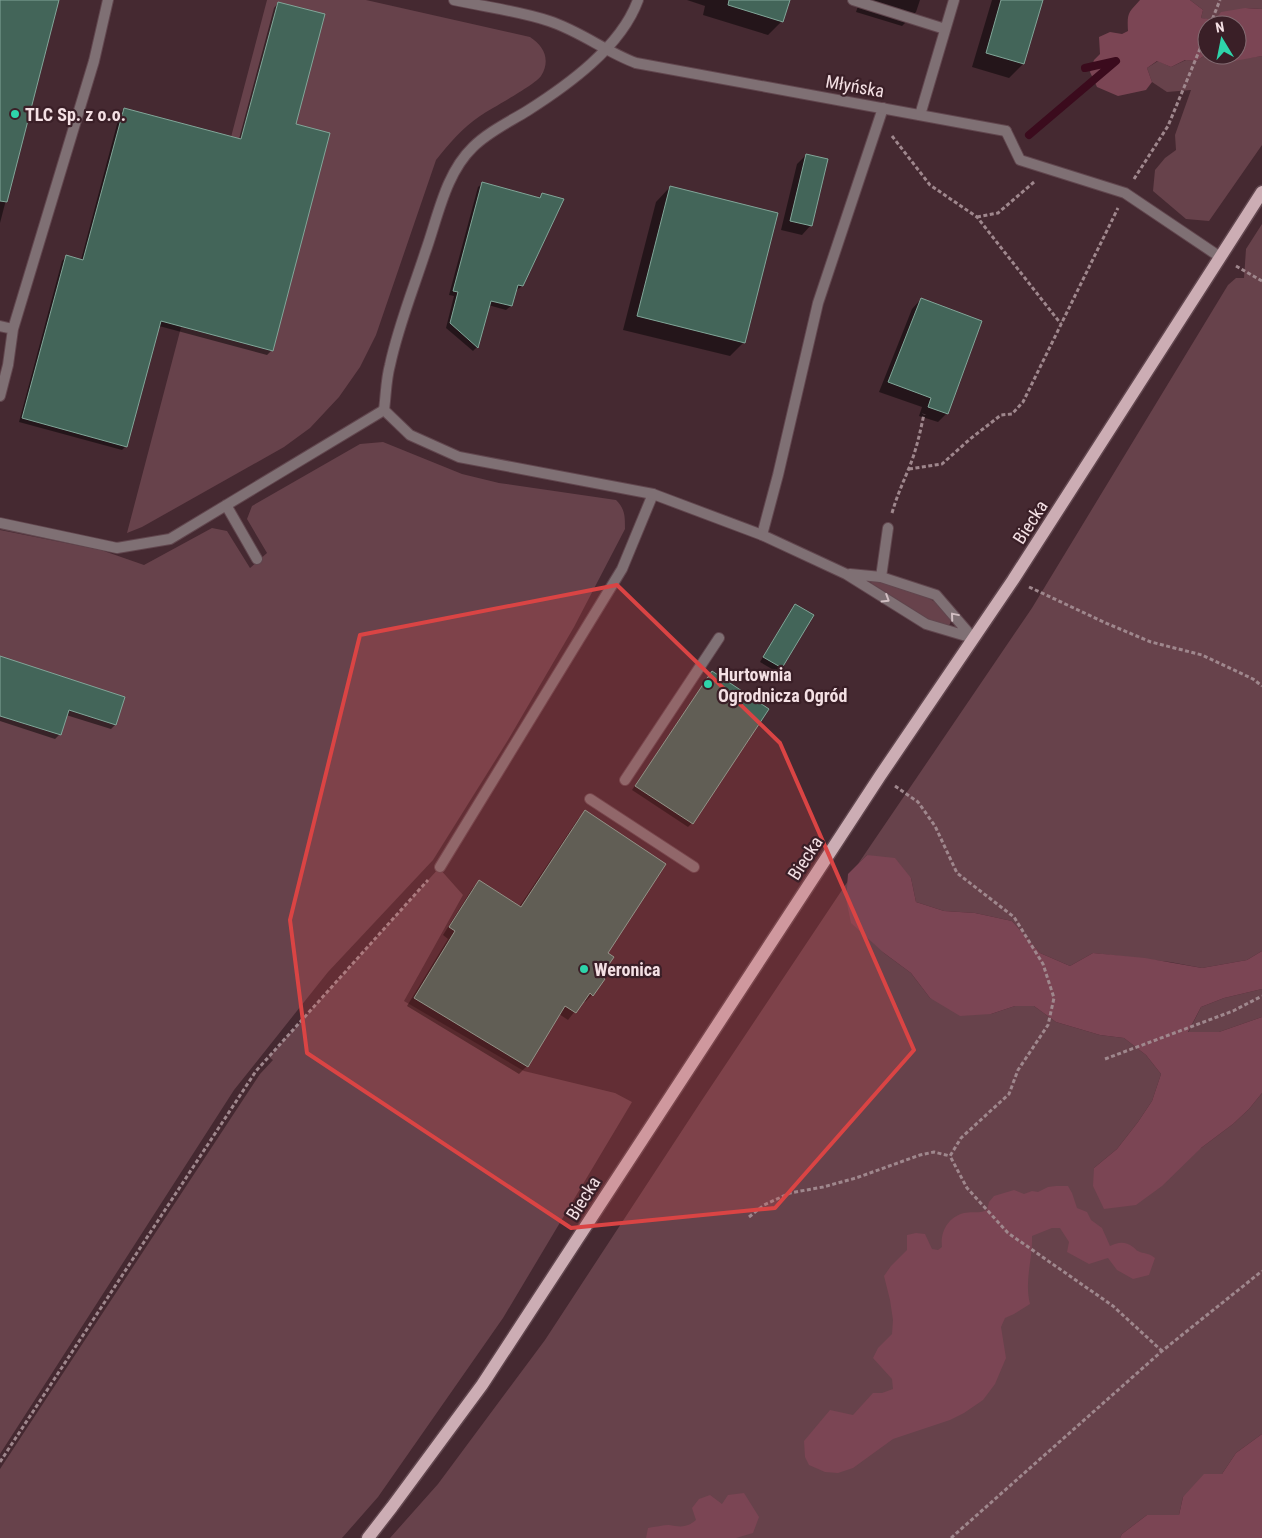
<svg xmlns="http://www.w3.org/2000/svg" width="1262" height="1538" font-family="'Roboto Condensed',sans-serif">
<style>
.green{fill:#67424b}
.forest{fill:#7b4554}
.shadow{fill:#0007}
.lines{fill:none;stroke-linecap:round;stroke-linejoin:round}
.stream{stroke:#3b0b1d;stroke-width:8}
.building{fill:#436559;stroke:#82a699}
.service-casing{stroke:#61464e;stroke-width:12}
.minor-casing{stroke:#61464e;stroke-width:12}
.primary-casing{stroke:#61464e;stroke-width:15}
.path{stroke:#9f878d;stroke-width:3;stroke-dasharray:4 2.5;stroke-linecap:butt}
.service{stroke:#7f7074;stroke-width:10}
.minor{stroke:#7f7074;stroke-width:10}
.primary{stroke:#ccadb4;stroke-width:12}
.oneway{stroke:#d1bec2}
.marked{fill:#da4444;fill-opacity:0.2;stroke:#da4444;stroke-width:4;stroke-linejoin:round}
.poi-dot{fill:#2ed4aa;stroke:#3a1f27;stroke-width:2}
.labels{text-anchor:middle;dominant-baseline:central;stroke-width:4.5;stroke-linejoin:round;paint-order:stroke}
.street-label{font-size:18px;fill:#f4e0e4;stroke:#3a1f27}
.poi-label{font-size:18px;font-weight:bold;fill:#f4e0e4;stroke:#3a1f27;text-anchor:start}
</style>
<rect width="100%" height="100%" fill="#452931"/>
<path class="green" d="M 267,0 L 366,0 L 530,37 C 544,46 551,60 541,76 C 535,85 492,108 480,116 C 462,128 449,144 436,160 L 376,335 L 360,367 L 339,397 L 310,428 L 284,447 L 142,527 L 127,533 Z
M 1190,0 L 1262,0 L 1262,9 L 1248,8 L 1215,21 L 1201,18 L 1203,10 Z
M 1207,54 L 1222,55 L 1232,60 L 1262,56 L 1262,145 L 1209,221 L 1186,219 L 1153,191 L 1155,170 L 1165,158 L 1176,150 L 1175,135 L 1191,90 L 1167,92 L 1152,82 L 1147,68 L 1158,61 L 1171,67 L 1186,60 L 1196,61 Z
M 1262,224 L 1262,951 L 1247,960 L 1202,968 L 1170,962 L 1093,953 L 1070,966 L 1040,953 L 1012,921 L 975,913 L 944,911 L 916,902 L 911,878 L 867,855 L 858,864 L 1032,608 L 1228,285 L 1236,278 L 1244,278 L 1246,249 Z
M 383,442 L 462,474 L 499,483 L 616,500 C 625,509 625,516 625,529 L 574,627 L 508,740 L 433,860 L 328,972 L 234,1090 L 0,1454 L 0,530 L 101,550 L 144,565 L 212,528 L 227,531 L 250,568 L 267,553 L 247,519 L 252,506 L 360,444 Z
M 872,580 L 923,595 L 935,602 L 951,620 L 950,624 L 946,628 L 941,627 L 871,583 Z
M 439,868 L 463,895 L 404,1001 L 524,1071 L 615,1093 L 632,1102 L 503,1318 L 378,1497 L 342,1538 L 0,1538 L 0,1469 L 260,1074 L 273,1060 L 269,1057 Z
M 848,881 L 846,899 L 884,953 L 911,973 L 930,998 L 991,1014 L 1015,1006 L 1034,1006 L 1056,1022 L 1100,1035 L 1124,1038 L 1146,1055 L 1161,1074 L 1152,1101 L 1138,1122 L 1117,1149 L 1094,1168 L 1201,1148 L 1233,1124 L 1249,1109 L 1262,1093 L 1262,1434 L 1236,1453 L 1222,1474 L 1183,1497 L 1179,1515 L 1147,1515 L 1122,1534 L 1120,1538 L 390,1538 L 438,1484 L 545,1340 L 702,1100 Z
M 1262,989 L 1262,1017 L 1219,1032 L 1188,1033 L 1201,1007 L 1224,998 Z"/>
<path class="forest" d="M 1140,0 L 1190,0 L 1203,10 L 1201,18 L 1215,20 L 1221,12 L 1245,8 L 1262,9 L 1262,56 L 1234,61 L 1222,55 L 1237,55 L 1237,25 L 1207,25 L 1207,54 L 1196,61 L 1185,60 L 1171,67 L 1157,61 L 1147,68 L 1152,82 L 1146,90 L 1118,96 L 1097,87 L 1090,72 L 1094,60 L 1100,54 L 1099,37 L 1110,32 L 1122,34 L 1128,31 C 1127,13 1128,13 1140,0 Z
M 867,855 L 895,858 L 911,878 L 916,902 L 944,911 L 975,913 L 1012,921 L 1040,953 L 1070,966 L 1093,953 L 1145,958 L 1202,968 L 1247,960 L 1262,951 L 1262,989 L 1224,998 L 1201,1007 L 1188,1032 L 1219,1032 L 1262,1017 L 1262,1093 L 1249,1109 L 1233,1124 L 1201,1148 L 1162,1186 L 1136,1205 L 1104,1209 L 1093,1186 L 1094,1168 L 1117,1149 L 1138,1122 L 1152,1101 L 1161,1074 L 1146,1055 L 1124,1038 L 1100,1035 L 1056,1022 L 1034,1006 L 1015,1006 L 991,1014 L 960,1016 L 930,998 L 911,973 L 884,953 L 851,923 L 846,899 L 848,874 Z
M 1056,1186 L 1068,1186 L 1072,1193 L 1077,1208 L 1087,1212 L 1091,1220 L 1102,1228 L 1110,1246 C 1118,1242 1125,1241 1133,1247 C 1137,1250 1135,1250 1140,1252 C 1146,1254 1149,1253 1155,1258 L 1149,1275 L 1133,1279 L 1117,1270 L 1108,1258 L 1089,1264 L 1067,1252 L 1069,1242 L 1060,1228 L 1052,1228 L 1032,1236 C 1033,1259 1024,1280 1030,1304 L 1014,1314 L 1005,1318 L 1001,1327 L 1006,1358 L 995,1384 L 983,1400 L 964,1413 L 950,1420 L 893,1439 L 853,1468 L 838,1473 L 825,1472 L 809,1465 L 805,1457 L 804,1441 L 830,1410 L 853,1415 L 873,1393 L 882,1393 L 893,1389 L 892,1379 L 873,1358 L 878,1348 L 892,1334 L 893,1320 L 890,1300 L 884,1276 L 891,1266 L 907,1250 L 907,1235 L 916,1233 L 925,1234 L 932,1249 L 938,1250 L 942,1247 C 940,1232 948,1217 964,1213 C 973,1211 978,1214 987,1210 L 989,1202 L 994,1196 L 1014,1190 L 1024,1194 L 1032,1191 L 1038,1192 L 1048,1187 Z
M 1262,1434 L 1262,1538 L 1120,1538 L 1122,1534 L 1147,1515 L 1179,1515 L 1183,1497 L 1204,1474 L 1222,1474 L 1236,1453 Z
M 744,1493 L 759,1517 L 753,1533 L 736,1538 L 646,1538 L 648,1528 C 655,1527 663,1525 669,1525 C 680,1527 687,1528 696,1520 L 692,1508 L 699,1499 L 710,1495 L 722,1504 L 728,1495 Z"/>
<path class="shadow" d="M 0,0 L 58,0 L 0,223 Z
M 687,0 L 788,0 L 782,21 L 768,35 L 703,15 L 705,6 Z
M 860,0 L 920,0 L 916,12 L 902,26 L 856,12 Z
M 992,0 L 1038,0 L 1023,64 L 1009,78 L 972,67 Z
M 278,3 L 295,125 L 272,350 L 267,355 L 159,326 L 126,446 L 122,450 L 19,422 L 62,261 L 67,256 L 81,260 L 120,113 L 124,109 L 239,139 L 274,8 Z
M 806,155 L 811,225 L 802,235 L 781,230 L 797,164 Z
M 483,183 L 538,198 L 542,194 L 522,286 L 517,290 L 515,289 L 511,306 L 506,310 L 488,305 L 477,347 L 473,351 L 446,328 L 454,296 L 449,295 L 478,187 Z
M 670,187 L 744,342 L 730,356 L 623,330 L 656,202 Z
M 921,299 L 947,413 L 938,422 L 919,416 L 922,407 L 879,392 L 912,309 Z
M 795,606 L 812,615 L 781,668 L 777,672 L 760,662 L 791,610 Z
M 0,658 L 115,725 L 111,729 L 66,715 L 60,734 L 55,739 L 0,721 Z
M 712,672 L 692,823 L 688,827 L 632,790 Z
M 585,812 L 606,953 L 592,995 L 585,1002 L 583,1001 L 568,1020 L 559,1014 L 527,1066 L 519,1074 L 407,1006 L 448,939 L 443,935 L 472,889 L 479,881 L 519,907 L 578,819 Z"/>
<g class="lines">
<path class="stream" d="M 1029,135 L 1116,61 L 1085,68"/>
</g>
<path class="building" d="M 0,0 L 59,0 L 7,202 L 0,201 Z
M 729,0 L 790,0 L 783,22 L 728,5 Z
M 1001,0 L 1043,0 L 1024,64 L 986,53 Z
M 278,2 L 325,14 L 296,124 L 330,133 L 273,351 L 161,321 L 127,447 L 22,418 L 66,255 L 83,260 L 124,108 L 241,139 Z
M 806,154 L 828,159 L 812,226 L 790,221 Z
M 482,182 L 540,198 L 542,193 L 564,199 L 523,286 L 518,285 L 512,306 L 491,301 L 478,348 L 450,323 L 458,292 L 453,291 Z
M 670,186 L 778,213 L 745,343 L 637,316 Z
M 921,298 L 982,321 L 948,414 L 928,407 L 931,398 L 888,382 Z
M 795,604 L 814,615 L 782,668 L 763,657 Z
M 0,656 L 125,697 L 116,725 L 69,710 L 61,735 L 0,716 Z
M 712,671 L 769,709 L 693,824 L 635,786 Z
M 585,810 L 666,864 L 608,953 L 614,957 L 601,976 L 605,979 L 593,996 L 590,993 L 576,1013 L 565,1006 L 528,1067 L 414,998 L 455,931 L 449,927 L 479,880 L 521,907 Z"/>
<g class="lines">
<defs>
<path id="service" d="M 853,0 L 945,29
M 920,115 L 954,0
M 1006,131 L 1020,160 L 1125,193 L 1220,257
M 0,326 L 13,329
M 0,396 L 8,365 L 13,329 L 94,61 L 108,0
M 226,505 L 257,559
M 0,523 L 117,548 L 170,539 L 384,410
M 762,535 L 778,475 L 818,303 L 883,108
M 881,577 L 888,528
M 625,780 L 719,638
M 590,799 L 694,867
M 440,867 L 622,569 L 653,494"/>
<path id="minor" d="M 454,0 C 485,7 520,11 549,21 C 580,31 606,52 636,63 L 1006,131
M 638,0 C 621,47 568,85 527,111 C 509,122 488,132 473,147 C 445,174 438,217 425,253 C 413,290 398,327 390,365 C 386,379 386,395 384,410 L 410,435 L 459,457 L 653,494 L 762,535 L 846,574 L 926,624 L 973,638
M 850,574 L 881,577 L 936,595 L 973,638"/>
<path id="primary" d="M 368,1538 L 392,1507 L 482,1385 L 880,776 L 1013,580 L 1262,192"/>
</defs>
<use href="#service" class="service-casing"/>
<use href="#minor" class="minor-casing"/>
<use href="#primary" class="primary-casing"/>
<path class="path" d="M 1210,25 L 1220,0
M 892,136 L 930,185 L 977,217 L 1061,324
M 1134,179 L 1168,126 L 1207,32
M 977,217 L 998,213 L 1034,182
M 1236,266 L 1262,281
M 909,469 L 942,464 L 970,439 L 1001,415 L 1012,414 L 1023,402 L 1118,208
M 892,513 C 897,496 902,485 909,468 C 916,451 920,433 924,414
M 1029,587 L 1108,624 L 1151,642 L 1202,655 L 1253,679 L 1262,686
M 895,786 L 918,802 L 935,826 L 957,873 L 1014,917 L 1043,964 L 1054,998 L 1048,1025 L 1018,1070 L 1009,1094 L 961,1138 L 950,1156 L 967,1188 L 1008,1233 L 1113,1306 L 1162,1351
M 1105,1059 L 1233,1011 L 1262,996
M 749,1217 L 764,1205 L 790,1193 L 823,1187 L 856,1178 L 920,1155 L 934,1152 L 950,1156
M 0,1462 L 256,1071 L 428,880
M 951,1538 L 1162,1351 L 1262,1271"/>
<use href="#service" class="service"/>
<use href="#minor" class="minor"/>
<use href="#primary" class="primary"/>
</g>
<defs><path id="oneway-chevron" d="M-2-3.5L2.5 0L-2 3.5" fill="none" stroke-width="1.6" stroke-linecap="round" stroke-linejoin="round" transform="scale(1.25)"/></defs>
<g class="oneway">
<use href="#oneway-chevron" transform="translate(886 599) rotate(32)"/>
<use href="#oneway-chevron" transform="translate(954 616) rotate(-130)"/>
</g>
<path class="marked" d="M 617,585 L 780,743 L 914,1050 L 775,1208 L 571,1228 L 307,1053 L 290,920 L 360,635 Z"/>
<g class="poi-dot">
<circle cx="15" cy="114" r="5"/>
<circle cx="708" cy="684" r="5"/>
<circle cx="584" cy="969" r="5"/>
</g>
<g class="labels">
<g class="street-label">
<text transform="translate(855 86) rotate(10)">Młyńska</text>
<text transform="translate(1030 522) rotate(-57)">Biecka</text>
<text transform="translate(805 858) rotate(-57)">Biecka</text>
<text transform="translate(583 1198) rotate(-58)">Biecka</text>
</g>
<g class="poi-label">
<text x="25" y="114">TLC Sp. z o.o.</text>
<text x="718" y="674">Hurtownia<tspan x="718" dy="21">Ogrodnicza Ogród</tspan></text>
<text x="594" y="969">Weronica</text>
</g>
</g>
<g transform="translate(1222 40) rotate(350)"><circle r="24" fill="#3a1f27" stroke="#846c73"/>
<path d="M0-4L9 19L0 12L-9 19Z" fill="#2ed4aa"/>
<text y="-8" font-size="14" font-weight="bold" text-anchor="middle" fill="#f4e0e4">N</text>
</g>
</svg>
